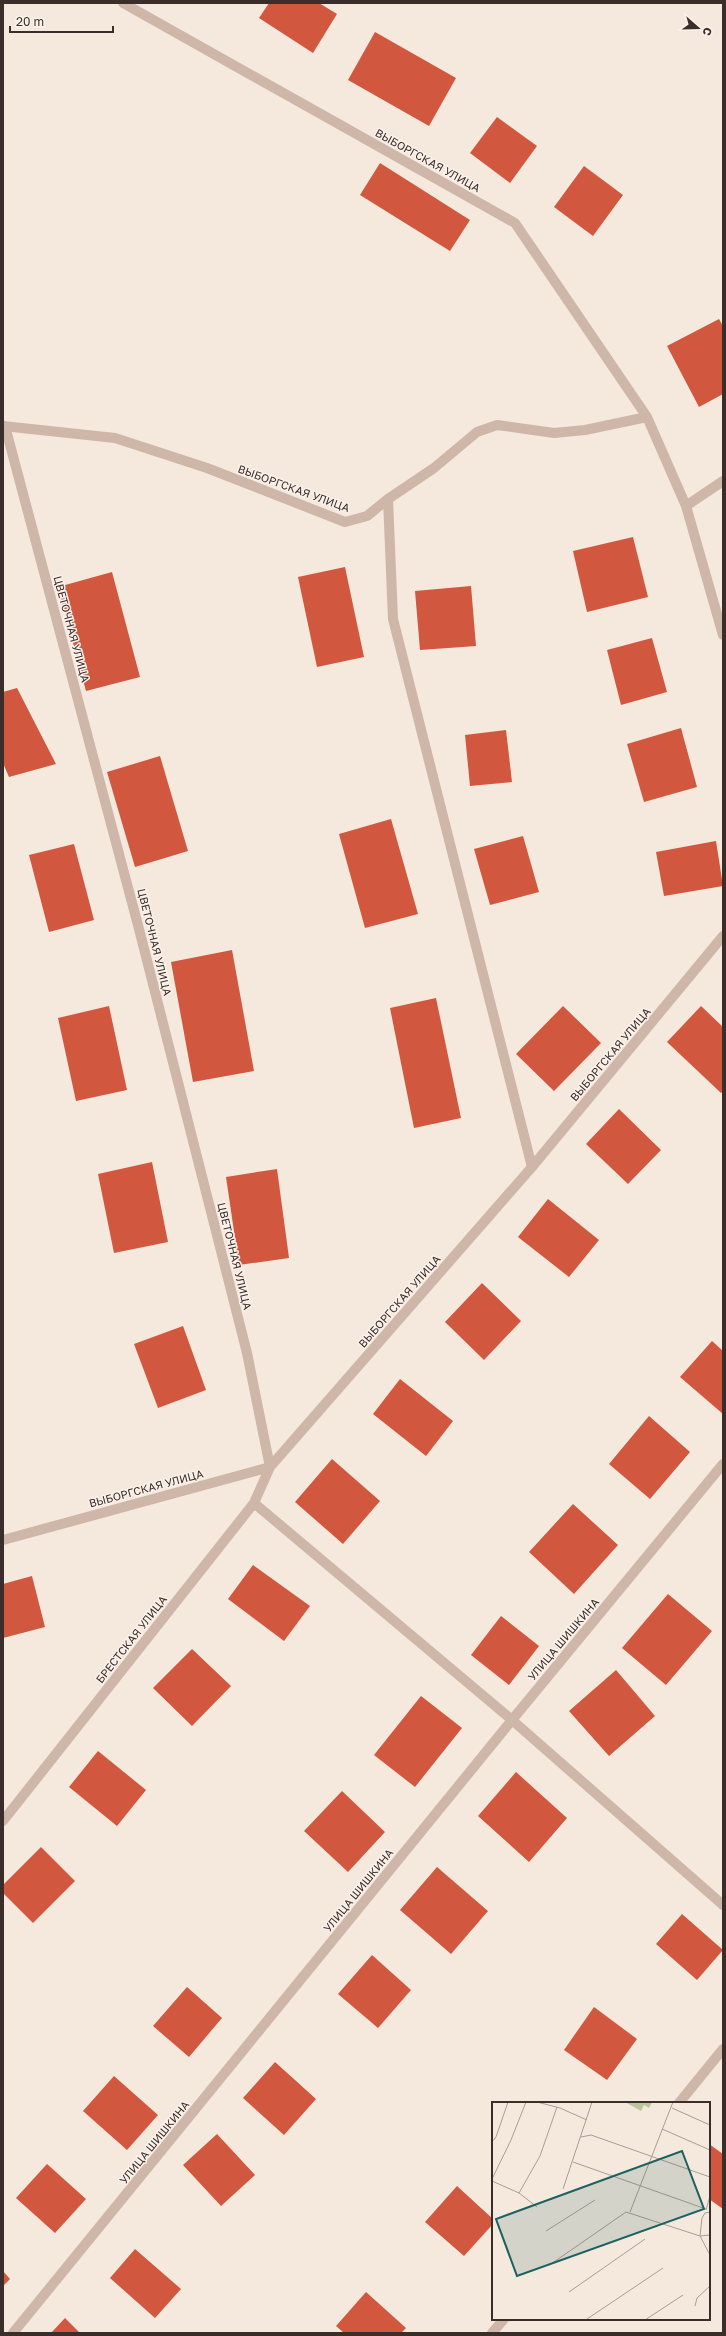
<svg xmlns="http://www.w3.org/2000/svg" width="726" height="2336" font-family="'Golos Text',sans-serif">
<style>
.building{fill:#d1573f}
.lines{fill:none;stroke-linecap:round;stroke-linejoin:round}
.minor{stroke:#ceb6a8;stroke-width:10}
.labels{text-anchor:middle;dominant-baseline:central;stroke-width:3;stroke-linejoin:round;paint-order:stroke}
.street-label{font-size:11px;fill:#3b2d29;stroke:#fcf2eb}
.inset-road{fill:none;stroke:#ab9d95;stroke-width:1}
.view{fill:#1a615f;fill-opacity:0.15;stroke:#1a615f;stroke-width:2}
.inset-edge{fill:none;stroke:#3b2d29;stroke-width:2}
</style>
<rect width="100%" height="100%" fill="#f5e8dd"/>
<path class="building" d="M 269,3 L 319,3 L 337,14 L 313,53 L 259,18 Z
M 375,32 L 456,78 L 429,126 L 348,80 Z
M 497,117 L 537,146 L 510,183 L 470,153 Z
M 380,163 L 470,220 L 450,251 L 360,195 Z
M 584,166 L 623,195 L 593,236 L 554,207 Z
M 719,319 L 723,326 L 723,394 L 699,407 L 667,346 Z
M 633,537 L 648,597 L 587,612 L 573,551 Z
M 345,567 L 364,657 L 317,667 L 298,577 Z
M 112,572 L 140,677 L 86,691 L 58,587 Z
M 471,586 L 476,646 L 420,650 L 415,591 Z
M 652,638 L 667,692 L 621,705 L 607,650 Z
M 17,688 L 56,764 L 9,777 L 3,763 L 3,692 Z
M 681,728 L 697,787 L 644,802 L 627,744 Z
M 506,730 L 512,782 L 470,786 L 465,735 Z
M 160,756 L 188,851 L 135,867 L 107,772 Z
M 391,819 L 418,914 L 365,928 L 339,834 Z
M 523,836 L 539,892 L 490,905 L 474,849 Z
M 716,841 L 723,886 L 664,896 L 656,852 Z
M 74,844 L 94,920 L 49,932 L 29,855 Z
M 232,950 L 254,1071 L 193,1082 L 171,962 Z
M 436,998 L 461,1118 L 414,1128 L 390,1008 Z
M 109,1006 L 127,1090 L 76,1101 L 58,1018 Z
M 563,1006 L 601,1043 L 554,1091 L 516,1054 Z
M 701,1006 L 723,1027 L 723,1091 L 721,1093 L 667,1042 Z
M 619,1109 L 661,1150 L 628,1184 L 586,1144 Z
M 152,1162 L 168,1242 L 114,1253 L 98,1174 Z
M 277,1169 L 289,1258 L 239,1265 L 226,1177 Z
M 548,1199 L 599,1240 L 569,1277 L 518,1237 Z
M 482,1283 L 521,1321 L 484,1360 L 445,1322 Z
M 183,1326 L 206,1390 L 158,1408 L 134,1344 Z
M 712,1341 L 723,1351 L 723,1414 L 680,1377 Z
M 400,1379 L 453,1421 L 426,1456 L 373,1414 Z
M 649,1416 L 690,1452 L 650,1499 L 609,1464 Z
M 332,1459 L 380,1501 L 343,1544 L 295,1502 Z
M 573,1504 L 618,1545 L 574,1594 L 529,1552 Z
M 253,1565 L 310,1606 L 284,1641 L 228,1599 Z
M 32,1576 L 45,1627 L 3,1638 L 3,1584 Z
M 668,1594 L 712,1631 L 666,1685 L 622,1648 Z
M 501,1616 L 539,1646 L 509,1685 L 471,1655 Z
M 192,1649 L 231,1686 L 192,1726 L 153,1688 Z
M 616,1670 L 655,1716 L 609,1756 L 569,1711 Z
M 421,1696 L 462,1728 L 415,1787 L 374,1755 Z
M 98,1751 L 146,1790 L 117,1826 L 69,1787 Z
M 516,1772 L 567,1818 L 529,1862 L 478,1816 Z
M 342,1791 L 385,1832 L 348,1872 L 304,1831 Z
M 41,1847 L 75,1881 L 33,1923 L 3,1893 L 3,1885 Z
M 437,1867 L 488,1911 L 451,1954 L 400,1910 Z
M 682,1914 L 723,1950 L 697,1980 L 656,1944 Z
M 372,1955 L 411,1990 L 378,2028 L 338,1994 Z
M 187,1987 L 222,2018 L 189,2057 L 153,2026 Z
M 594,2007 L 637,2039 L 607,2080 L 564,2050 Z
M 275,2062 L 316,2099 L 284,2135 L 243,2098 Z
M 114,2076 L 158,2115 L 127,2150 L 83,2111 Z
M 217,2134 L 255,2175 L 221,2206 L 183,2165 Z
M 709,2144 L 723,2154 L 723,2209 L 709,2199 Z
M 47,2164 L 86,2199 L 55,2233 L 16,2198 Z
M 457,2186 L 493,2219 L 493,2224 L 464,2256 L 425,2222 Z
M 135,2249 L 181,2289 L 155,2318 L 110,2278 Z
M 3,2271 L 10,2279 L 3,2286 Z
M 366,2292 L 406,2328 L 401,2333 L 344,2333 L 336,2326 Z
M 65,2318 L 80,2333 L 51,2333 Z"/>
<g class="lines">
<path class="minor" d="M 123,3 L 515,223 L 647,417 L 686,506 L 723,635
M 3,426 L 115,438 L 207,468 L 345,522 L 367,516 L 388,499 L 434,468 L 477,432 L 497,425 L 554,433 L 585,430 L 647,417
M 388,499 L 393,619 L 532,1167
M 686,506 L 723,481
M 254,1503 L 512,1720 L 723,1905
M 3,1540 L 270,1467 L 532,1167 L 723,936
M 3,1821 L 254,1503 L 270,1467 L 247,1353 L 139,929 L 5,426
M 679,2103 L 723,2049
M 13,2333 L 512,1720 L 723,1464
M 492,2333 L 504,2319"/>
</g>
<g class="labels">
<g class="street-label">
<text transform="translate(428 160) rotate(29)">ВЫБОРГСКАЯ УЛИЦА</text>
<text transform="translate(294 488) rotate(20)">ВЫБОРГСКАЯ УЛИЦА</text>
<text transform="translate(72 629) rotate(75)">ЦВЕТОЧНАЯ УЛИЦА</text>
<text transform="translate(155 942) rotate(76)">ЦВЕТОЧНАЯ УЛИЦА</text>
<text transform="translate(610 1054) rotate(-50)">ВЫБОРГСКАЯ УЛИЦА</text>
<text transform="translate(235 1256) rotate(76)">ЦВЕТОЧНАЯ УЛИЦА</text>
<text transform="translate(399 1301) rotate(-49)">ВЫБОРГСКАЯ УЛИЦА</text>
<text transform="translate(146 1488) rotate(-15)">ВЫБОРГСКАЯ УЛИЦА</text>
<text transform="translate(131 1639) rotate(-52)">БРЕСТСКАЯ УЛИЦА</text>
<text transform="translate(563 1639) rotate(-50)">УЛИЦА ШИШКИНА</text>
<text transform="translate(358 1890) rotate(-51)">УЛИЦА ШИШКИНА</text>
<text transform="translate(154 2142) rotate(-51)">УЛИЦА ШИШКИНА</text>
</g>
</g>
<g transform="translate(492 2102)">
<rect width="218" height="218" fill="#f5e8dd"/>
<path d="M 133,0 L 160,0 L 157,6 L 152,3 L 149,9 Z" fill="#bbc69c"/>
<path class="inset-road" d="M 45,0 L 68,6 L 95,18M 180,6 L 218,23M 170,27 L 218,48M 89,35 L 99,33 L 218,75M 0,40 L 4,35 L 16,0M 81,60 L 214,107M 0,77 L 19,38 L 34,0M 0,79 L 27,91 L 45,105M 71,87 L 100,0M 27,91 L 48,54 L 65,5M 214,108 L 218,94M 138,110 L 181,0M 218,110 L 213,111 L 210,116 L 208,134 L 218,153M 54,129 L 103,98M 59,162 L 134,110 L 208,134 L 218,133M 77,190 L 153,137M 203,204 L 205,196 L 218,184M 95,217 L 171,166M 153,218 L 191,193"/>
<path class="view" d="M 190,49 L 212,107 L 25,174 L 4,117 Z"/>
<rect width="218" height="218" class="inset-edge"/>
</g>
<rect width="726" height="2336" fill="none" stroke="#3b2d29" stroke-width="8"/>
<g transform="translate(698 28) rotate(110)" stroke="#fcf2eb" stroke-width="3" paint-order="stroke">
<path d="M0-3L7 15L0 10L-7 15Z" fill="#3b2d29"/>
<text y="-6" font-size="11" font-weight="bold" text-anchor="middle" fill="#3b2d29">С</text>
</g>
<path d="M10 26v6h103v-6" fill="none" stroke="#3b2d29" stroke-width="2"/>
<text x="16" y="26" font-size="12" fill="#3b2d29" stroke="#fcf2eb" stroke-width="3" paint-order="stroke">20 m</text>
</svg>
